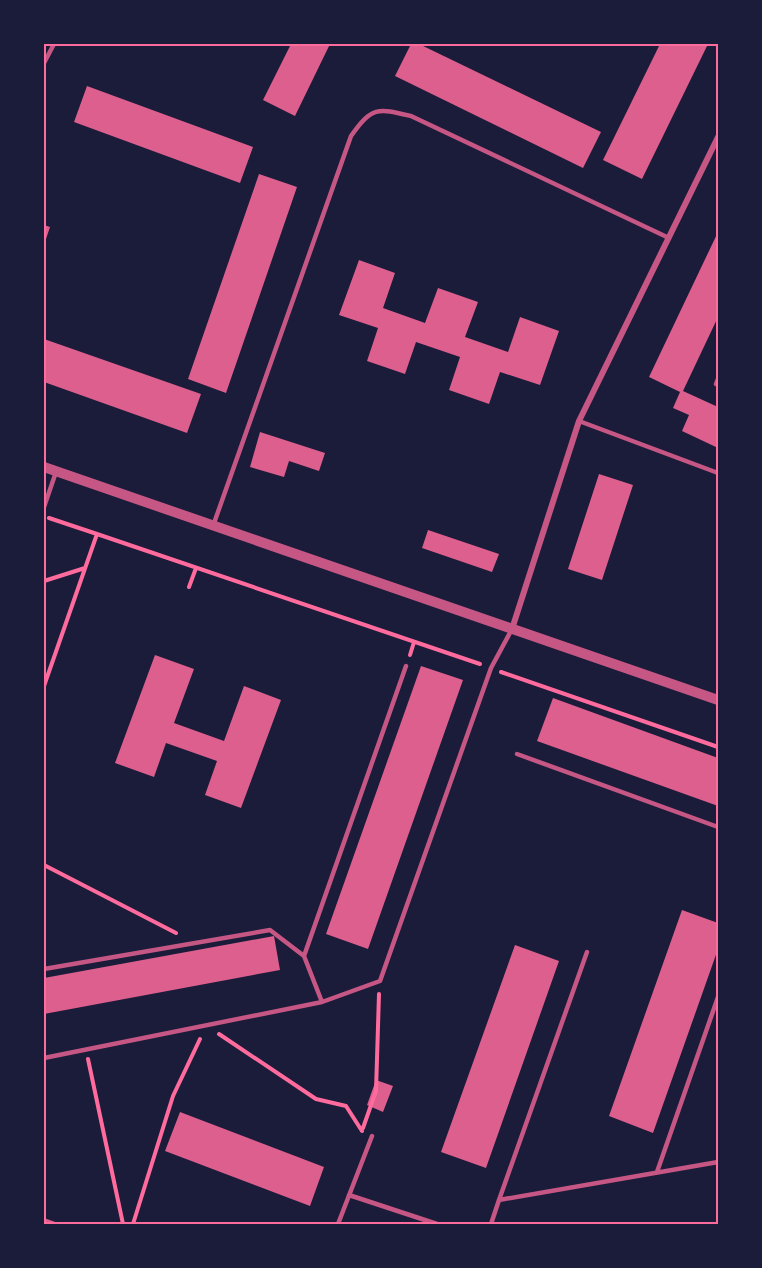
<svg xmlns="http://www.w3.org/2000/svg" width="762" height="1268" font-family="Helvetica,sans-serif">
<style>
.building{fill:#dd5f8e}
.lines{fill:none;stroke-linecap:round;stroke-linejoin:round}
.path{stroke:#ff6b9d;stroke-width:4}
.service{stroke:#c65784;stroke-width:4.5}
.minor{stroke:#c65784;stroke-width:6}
.tertiary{stroke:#c65784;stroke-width:10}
.neatline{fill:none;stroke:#ff6b9d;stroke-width:2}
</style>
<rect width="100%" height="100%" fill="#1b1b3a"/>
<path class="building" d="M 291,44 L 330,44 L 295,116 L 263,100 Z
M 411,44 L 419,44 L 601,132 L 583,168 L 395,76 Z
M 660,44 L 708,44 L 642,179 L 603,160 Z
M 87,86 L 253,147 L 240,183 L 74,122 Z
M 259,174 L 297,187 L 226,393 L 188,379 Z
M 44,225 L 50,227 L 44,245 Z
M 718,232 L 718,317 L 683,391 L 718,407 L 718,448 L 682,431 L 689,415 L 673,408 L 680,392 L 649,377 Z
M 359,260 L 395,273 L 383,308 L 425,323 L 438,288 L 478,302 L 465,337 L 508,352 L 520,317 L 559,331 L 540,385 L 500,372 L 489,404 L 449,390 L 460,357 L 416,342 L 405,374 L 367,361 L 378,328 L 339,315 Z
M 44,339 L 201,394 L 187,433 L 44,382 Z
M 260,432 L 325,453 L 319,471 L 289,461 L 284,477 L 250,467 Z
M 599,474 L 633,485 L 602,580 L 568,569 Z
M 428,530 L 499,554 L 492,572 L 422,548 Z
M 155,655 L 194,669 L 174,723 L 224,741 L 244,686 L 281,700 L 241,808 L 205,795 L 217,761 L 166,743 L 154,777 L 115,763 Z
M 421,666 L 463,680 L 368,949 L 326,934 Z
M 553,698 L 718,758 L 718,806 L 537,741 Z
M 682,910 L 718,923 L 718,949 L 653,1133 L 609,1116 Z
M 274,936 L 280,970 L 44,1014 L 44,978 Z
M 515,945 L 559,961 L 486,1168 L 441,1152 Z
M 376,1080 L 393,1086 L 383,1112 L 367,1105 Z
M 180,1112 L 324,1167 L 310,1206 L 165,1151 Z
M 44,1218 L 61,1224 L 44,1224 Z"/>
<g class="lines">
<path class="path" d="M 97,534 L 480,664
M 44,581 L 85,568
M 189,587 L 196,568
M 410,655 L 414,642
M 501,672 L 718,747
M 44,686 L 97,534 L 49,518
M 44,865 L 176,933
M 219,1034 L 316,1099 L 346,1106 L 362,1131
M 88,1059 L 123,1224
M 363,1128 L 376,1091 L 379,994
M 133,1224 L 173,1096 L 200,1039"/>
<path class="service" d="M 44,63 L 54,44
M 718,379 L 716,384 L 718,385
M 579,421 L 718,473
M 44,507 L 56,472
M 213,526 L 351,136 C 372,106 378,108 411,116 L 669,238
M 517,754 L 718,827
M 304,956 L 406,666
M 44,969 L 270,930 L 304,956 L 322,1002
M 44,1058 L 322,1002 L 380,981 L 491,668 L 512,629
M 657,1172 L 718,997
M 349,1195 L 437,1224
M 499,1200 L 587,952
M 338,1224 L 372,1136
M 491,1224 L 499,1200 L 718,1162"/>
<path class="minor" d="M 512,629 L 579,421 L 718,137"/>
<path class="tertiary" d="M 44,467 L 718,700"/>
</g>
<rect width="762" height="1268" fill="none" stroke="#1b1b3a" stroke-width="90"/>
<rect x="45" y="45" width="672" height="1178" class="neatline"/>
</svg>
